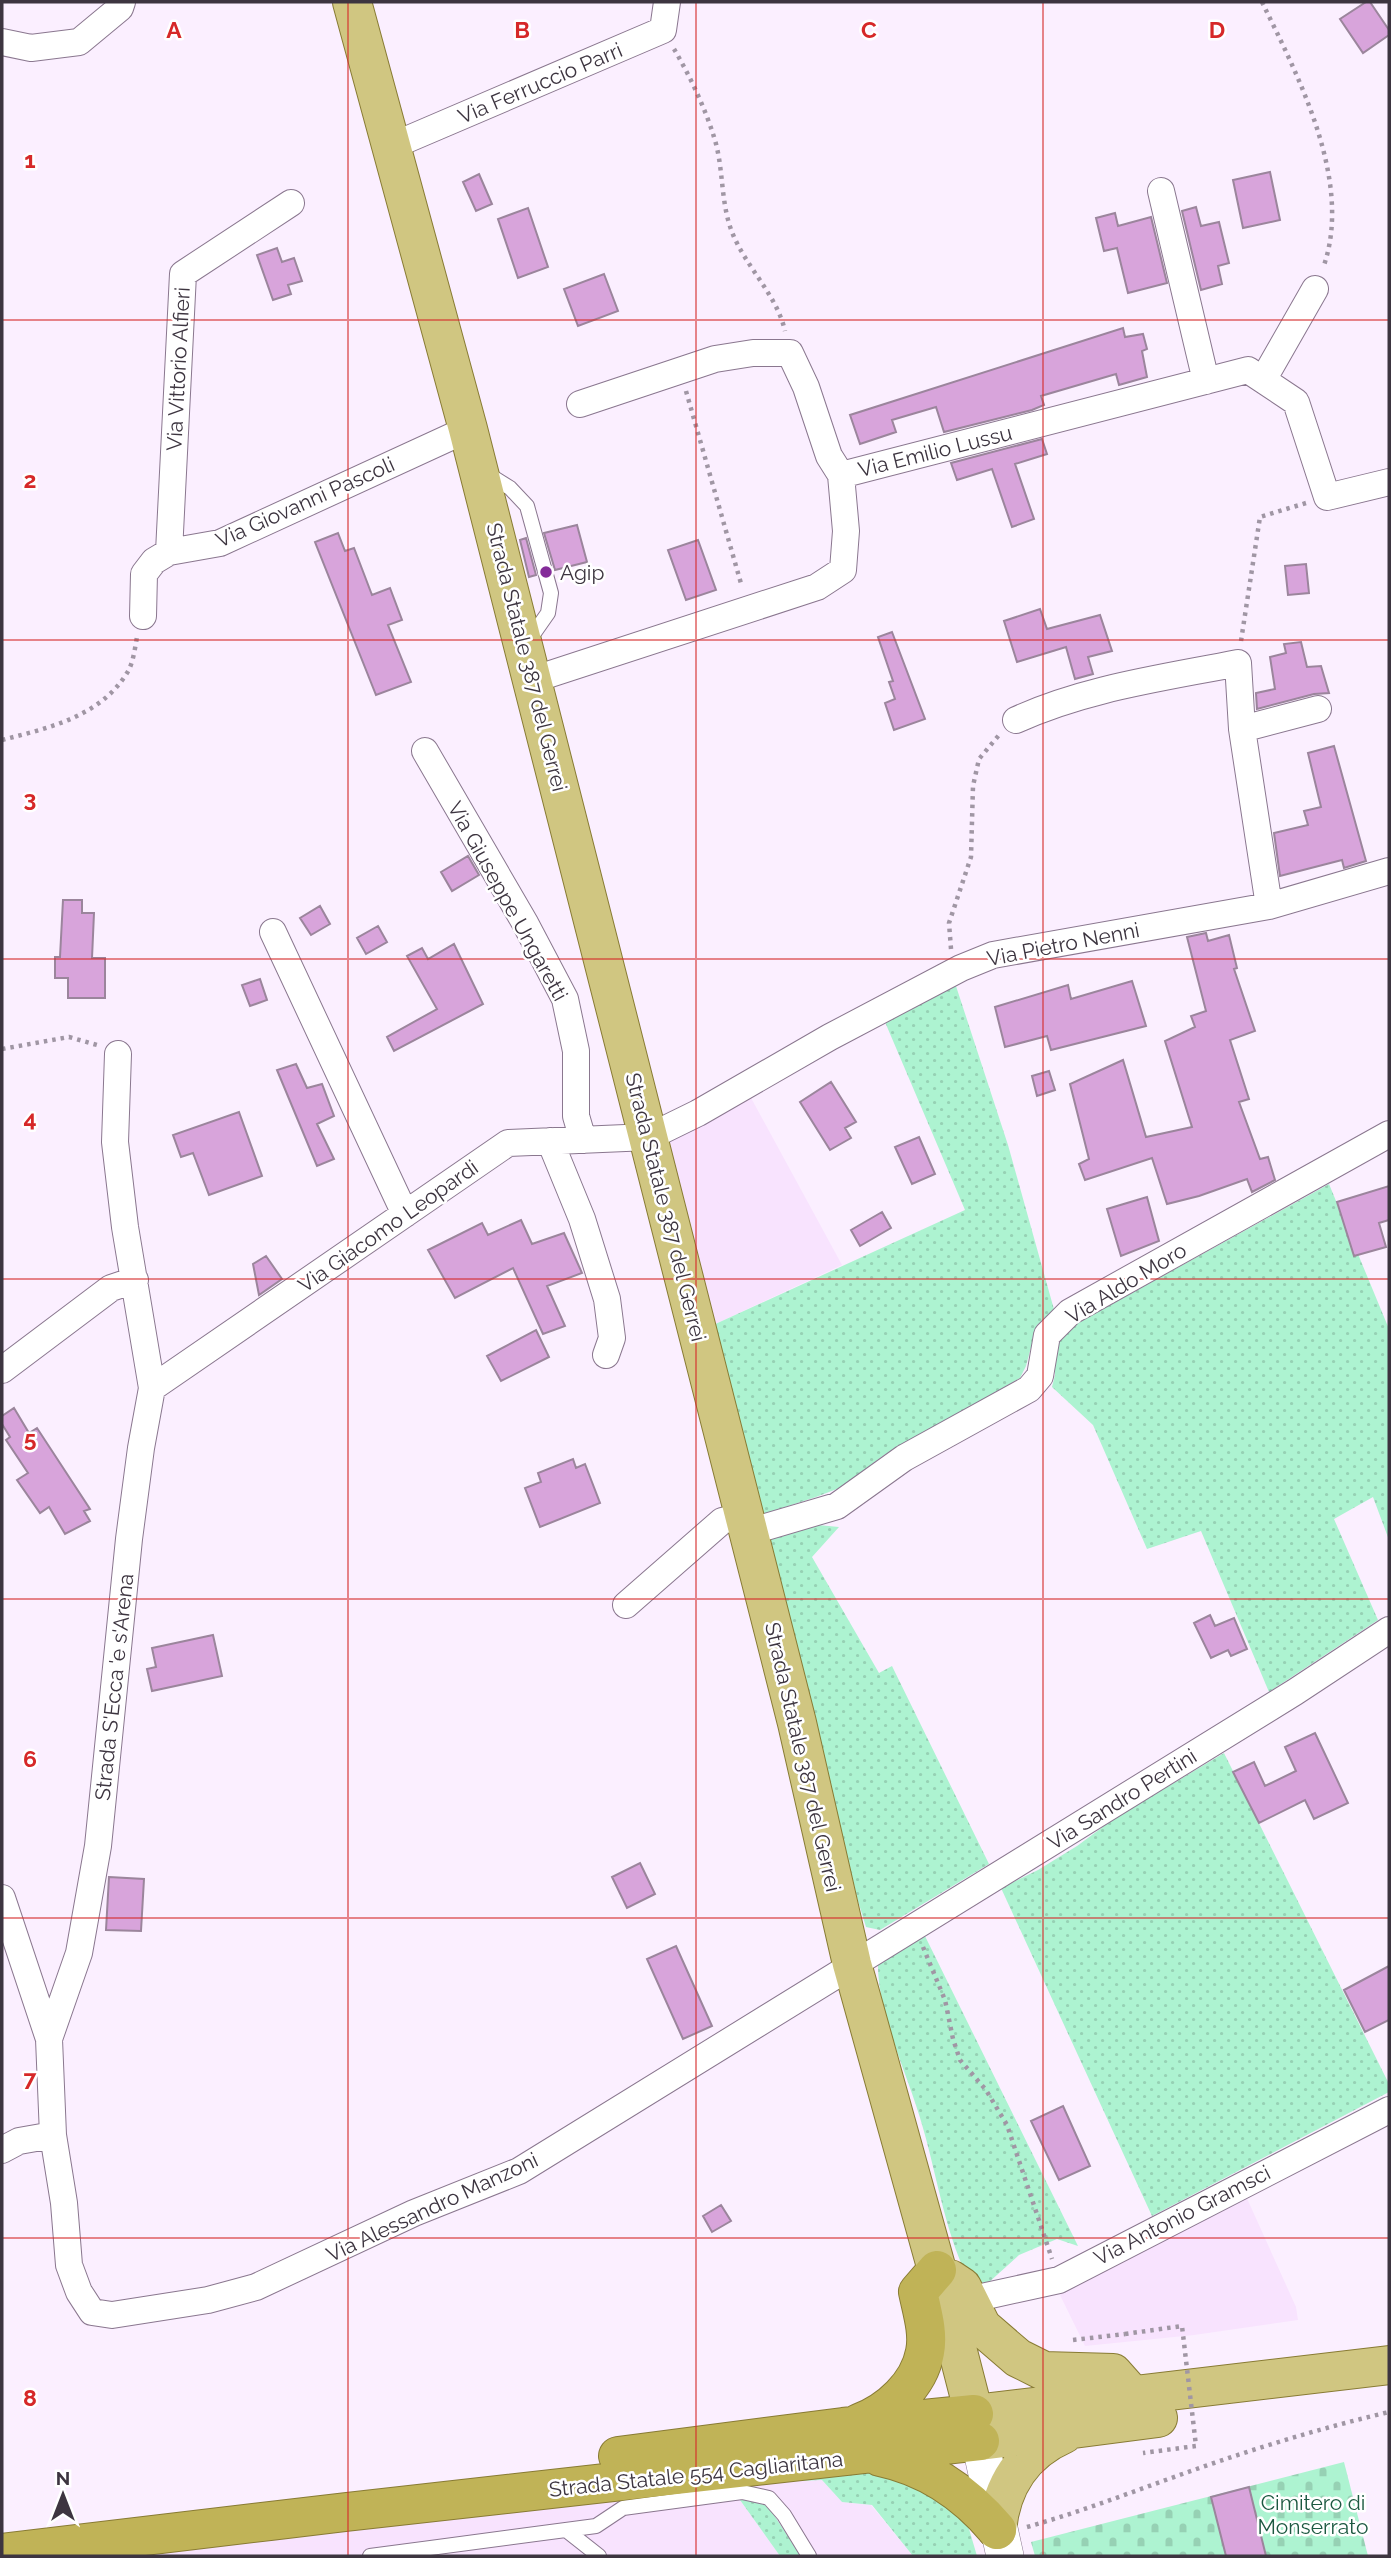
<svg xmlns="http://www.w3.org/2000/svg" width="1391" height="2558" font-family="Raleway,sans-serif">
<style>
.built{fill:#f8e3fe}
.grass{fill:url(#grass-dots)}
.cemetery{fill:url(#cemetery-stones)}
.building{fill:#d8a4db;stroke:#9b859c;stroke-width:2}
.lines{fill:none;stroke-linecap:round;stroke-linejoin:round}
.service-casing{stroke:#8a778f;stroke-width:16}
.minor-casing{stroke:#8a778f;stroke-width:28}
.secondary-casing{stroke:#8a778f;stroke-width:38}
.primary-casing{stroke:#887b34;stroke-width:40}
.trunk-casing{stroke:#887b34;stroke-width:40}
.path{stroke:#a096a4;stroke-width:4.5;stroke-dasharray:3.5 5;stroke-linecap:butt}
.service{stroke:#fff;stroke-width:14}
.minor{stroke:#fff;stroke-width:26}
.secondary{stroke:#fff;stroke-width:37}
.primary{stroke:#d0c681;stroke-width:38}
.trunk{stroke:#c0b357;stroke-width:38}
.path-bridge{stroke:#a096a4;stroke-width:4.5;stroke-dasharray:3.5 5;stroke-linecap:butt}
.grid{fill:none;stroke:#d62828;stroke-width:2;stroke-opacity:0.55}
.poi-dot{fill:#842c99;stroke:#fff;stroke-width:2.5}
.labels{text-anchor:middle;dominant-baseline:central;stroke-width:5;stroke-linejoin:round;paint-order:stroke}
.street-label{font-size:21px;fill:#3d3540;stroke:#fff}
.poi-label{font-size:21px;fill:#3d3540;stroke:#fff;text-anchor:start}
.park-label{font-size:21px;fill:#1c5941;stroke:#fff}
.grid-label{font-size:23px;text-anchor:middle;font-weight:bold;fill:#d62828;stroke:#fff;stroke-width:5;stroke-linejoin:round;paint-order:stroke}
</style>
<defs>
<pattern id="grass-dots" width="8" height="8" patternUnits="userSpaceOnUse" patternTransform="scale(1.75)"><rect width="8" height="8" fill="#adf3d1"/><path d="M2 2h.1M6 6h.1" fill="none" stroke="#96d1b4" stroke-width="1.8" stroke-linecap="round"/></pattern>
<pattern id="cemetery-stones" width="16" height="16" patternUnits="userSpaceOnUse" patternTransform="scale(1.75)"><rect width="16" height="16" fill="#adf3d1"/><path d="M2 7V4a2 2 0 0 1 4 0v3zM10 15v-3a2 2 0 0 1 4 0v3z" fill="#96d1b4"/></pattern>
</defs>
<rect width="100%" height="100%" fill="#fbefff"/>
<path class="built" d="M 738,1074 L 842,1265 L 711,1326 L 658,1121 Z
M 1245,2194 L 1296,2307 L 1298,2320 L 1194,2335 L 1085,2346 L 1060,2295 L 1086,2273 Z
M 822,2480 L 842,2502 L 871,2505 L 913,2556 L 801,2556 L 740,2500 L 780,2556 L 113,2556 L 728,2484 Z"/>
<path class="grass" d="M 955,983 L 1008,1145 L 1055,1313 L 1037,1325 L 1026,1366 L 1020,1378 L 884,1455 L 842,1487 L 816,1497 L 757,1516 L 711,1326 L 965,1210 L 885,1022 Z
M 1329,1184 L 1389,1329 L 1389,1540 L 1373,1497 L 1334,1519 L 1378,1620 L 1269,1692 L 1201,1531 L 1147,1549 L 1093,1425 L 1052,1387 L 1055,1375 L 1054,1349 L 1065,1330 Z
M 818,1525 L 839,1527 L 812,1557 L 879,1673 L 892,1666 L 989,1864 L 880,1930 L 866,1927 L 858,1901 L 770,1538 L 796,1529 Z
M 1224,1753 L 1389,2084 L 1389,2092 L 1152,2216 L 1001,1888 L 1038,1870 L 1077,1846 L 1115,1818 Z
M 923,1932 L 1078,2246 L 1057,2239 L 1019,2255 L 987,2284 L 972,2286 C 946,2238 938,2180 923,2128 C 909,2076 876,2013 878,1959 Z
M 847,2466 L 907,2475 L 967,2522 L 977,2556 L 913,2556 L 872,2505 L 842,2502 L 822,2480 L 728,2484 Z
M 750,2499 L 768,2506 L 801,2556 L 780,2556 L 740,2500 Z"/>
<path class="cemetery" d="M 1344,2462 L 1368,2556 L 1035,2556 L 1031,2542 Z"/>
<path class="building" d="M 1366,2 L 1370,2 L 1389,30 L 1389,35 L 1363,53 L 1340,19 Z
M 1270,172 L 1280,220 L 1243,228 L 1233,180 Z
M 479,174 L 492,204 L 476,211 L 463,182 Z
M 1196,207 L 1201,226 L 1219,222 L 1229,263 L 1218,266 L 1222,284 L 1201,290 L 1182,211 Z
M 528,208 L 548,267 L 518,278 L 498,219 Z
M 1115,213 L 1118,226 L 1151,217 L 1167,283 L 1128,293 L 1117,248 L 1104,251 L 1096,218 Z
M 277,248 L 282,262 L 294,258 L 302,281 L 288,285 L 291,294 L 273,300 L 257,255 Z
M 604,274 L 618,311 L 578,326 L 564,289 Z
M 1123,328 L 1125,337 L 1143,334 L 1147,349 L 1142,351 L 1147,377 L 1119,385 L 1116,374 L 1041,396 L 1044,405 L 1032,410 L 944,432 L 936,407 L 892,420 L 896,432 L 860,444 L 850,415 Z
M 1042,439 L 1047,454 L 1015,464 L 1034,519 L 1012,527 L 992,469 L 957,480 L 951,463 Z
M 577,525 L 587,562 L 555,570 L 544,533 Z
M 338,533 L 345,551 L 354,548 L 372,595 L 390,588 L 402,620 L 388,625 L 411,682 L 376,695 L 315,542 Z
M 526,538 L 536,575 L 529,577 L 520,540 Z
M 698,540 L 716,590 L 686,600 L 668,550 Z
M 1306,564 L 1309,593 L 1288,595 L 1285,566 Z
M 1040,609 L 1047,629 L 1100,615 L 1112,651 L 1088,657 L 1093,674 L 1075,679 L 1066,647 L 1017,662 L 1004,621 Z
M 892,632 L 925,719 L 894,730 L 885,703 L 895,699 L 889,682 L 893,681 L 878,637 Z
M 1301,642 L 1307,667 L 1321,666 L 1329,693 L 1314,694 L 1257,709 L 1256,693 L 1275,689 L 1270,657 L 1286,653 L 1284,644 Z
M 1334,746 L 1366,861 L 1344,868 L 1342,860 L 1280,876 L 1274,833 L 1308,825 L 1304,811 L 1321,807 L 1308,753 Z
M 468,856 L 479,875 L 452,891 L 441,872 Z
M 63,900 L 82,900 L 82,913 L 94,913 L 92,958 L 105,958 L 105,998 L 68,998 L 68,978 L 55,978 L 55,957 L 60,957 Z
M 320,906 L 330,924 L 311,935 L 300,918 Z
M 378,926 L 387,942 L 366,954 L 357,938 Z
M 1206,933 L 1208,941 L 1229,935 L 1237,968 L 1234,969 L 1255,1031 L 1230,1040 L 1249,1099 L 1239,1102 L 1260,1159 L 1268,1157 L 1275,1180 L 1252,1192 L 1247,1179 L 1199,1196 L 1167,1204 L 1152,1158 L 1085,1180 L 1079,1164 L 1089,1159 L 1070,1084 L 1123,1060 L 1146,1137 L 1192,1127 L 1165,1041 L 1195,1027 L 1191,1016 L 1206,1011 L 1187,937 Z
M 454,944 L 483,1004 L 394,1051 L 387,1037 L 437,1009 L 407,956 L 422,948 L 428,959 Z
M 260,979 L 267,1000 L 250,1006 L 242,985 Z
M 1132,981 L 1146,1026 L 1051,1050 L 1047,1036 L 1005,1047 L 995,1007 L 1068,985 L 1071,999 Z
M 296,1064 L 307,1088 L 322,1084 L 334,1116 L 317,1124 L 334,1159 L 317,1166 L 277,1070 Z
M 1049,1071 L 1055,1090 L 1037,1096 L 1032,1076 Z
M 831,1082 L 856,1122 L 845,1128 L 851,1138 L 830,1150 L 800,1102 Z
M 239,1112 L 262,1176 L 209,1195 L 193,1153 L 181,1157 L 173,1135 Z
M 919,1137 L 935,1174 L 912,1184 L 895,1147 Z
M 1389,1186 L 1389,1220 L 1379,1223 L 1386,1247 L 1354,1256 L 1337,1202 Z
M 1147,1197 L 1159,1241 L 1121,1256 L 1107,1209 Z
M 882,1212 L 891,1228 L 860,1246 L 851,1230 Z
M 521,1220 L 532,1244 L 564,1233 L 582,1273 L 547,1286 L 565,1326 L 543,1334 L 513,1268 L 455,1298 L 428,1250 L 482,1223 L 488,1235 Z
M 266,1256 L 282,1279 L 259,1295 L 253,1264 Z
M 536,1330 L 549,1357 L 501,1381 L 487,1356 Z
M 14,1408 L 29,1433 L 37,1428 L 90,1509 L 84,1511 L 90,1521 L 65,1534 L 49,1507 L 40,1513 L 17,1480 L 28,1473 L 6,1440 L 10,1437 L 2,1424 L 2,1416 Z
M 573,1459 L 576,1468 L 585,1464 L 600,1503 L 540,1527 L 525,1488 L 541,1482 L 538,1473 Z
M 1210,1615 L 1215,1626 L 1234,1618 L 1247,1649 L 1231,1656 L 1228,1650 L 1211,1658 L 1194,1623 Z
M 213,1635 L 222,1676 L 152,1691 L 147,1669 L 156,1667 L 152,1648 Z
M 1315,1733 L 1348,1803 L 1314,1819 L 1305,1800 L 1259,1823 L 1233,1772 L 1254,1762 L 1265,1786 L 1296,1771 L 1285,1747 Z
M 640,1863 L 655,1894 L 627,1908 L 612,1877 Z
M 109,1877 L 144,1879 L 141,1931 L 106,1930 Z
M 676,1946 L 712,2026 L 683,2039 L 647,1959 Z
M 1389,1966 L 1389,2020 L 1365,2032 L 1344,1990 Z
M 1063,2106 L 1090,2166 L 1059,2180 L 1031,2121 Z
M 721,2205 L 731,2221 L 712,2232 L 703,2216 Z
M 1249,2487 L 1266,2556 L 1226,2556 L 1211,2497 Z"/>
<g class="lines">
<defs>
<path id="service" d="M 486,473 L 510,488 L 527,506 L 551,593 L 548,613 L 527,643
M 566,2530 L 599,2556
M 370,2556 L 596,2526 L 623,2508 L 742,2492 L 769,2498 L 784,2515 L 809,2556"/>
<path id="minor" d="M 2,42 L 31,48 L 79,42 L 120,8 L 122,2
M 392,146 L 663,30 L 667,2
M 1161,191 L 1206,381
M 1263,380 L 1315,289
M 580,404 L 715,359 L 753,353 L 790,353 L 806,387 L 829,456 L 841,475
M 169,552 L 183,274 L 291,203
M 143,616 L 144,574 L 154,561 L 169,552 L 220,543 L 468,429
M 532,680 L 817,587 L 843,570 L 846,531 L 841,475 L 1248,370 L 1296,402 L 1327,497 L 1389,482
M 1016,720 C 1086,688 1163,678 1238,663 L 1242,729 L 1269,906
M 1242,729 L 1318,709
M 425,751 L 525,923 L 565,999 L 576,1051 L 576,1116 L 583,1140
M 273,932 L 405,1214
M 118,1054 L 115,1142 L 125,1227 L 152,1388 L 141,1448 L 129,1539 L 98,1846 L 79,1953 L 49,2039 L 53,2135 L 64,2203 L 69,2265 L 79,2292 L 92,2312 L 112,2315 L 208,2300 L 256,2287 L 414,2213 L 519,2171 L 1295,1692 L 1389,1630
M 550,1141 L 582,1219 L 607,1299 L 612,1338 L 606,1355
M 2,1370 L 111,1288 L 135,1280
M 152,1388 L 508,1143 L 649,1137 L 698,1113 L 830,1037 L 961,968 L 993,955 L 1269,906 L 1389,871
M 749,1532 L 837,1506 L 904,1458 L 1029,1389 L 1040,1376 L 1047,1335 L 1070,1312 L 1389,1134
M 626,1605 L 722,1521 L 745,1515
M 2,1898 L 49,2039
M 2,2150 L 19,2141 L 53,2135
M 968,2300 L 1059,2280 L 1389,2110"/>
<path id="secondary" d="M 974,2414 L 1005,2556"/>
<path id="primary" d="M 352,2 L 468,429 L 797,1723 L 852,1964 L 937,2270 L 974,2414 L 1389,2365
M 950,2279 L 962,2287 L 982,2327 L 1018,2358 L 1044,2371 L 1113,2373 L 1129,2391
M 980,2441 L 1158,2418
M 997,2530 C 1001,2486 1023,2452 1064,2434"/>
<path id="trunk" d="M 859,2423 C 889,2412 919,2385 925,2352 C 929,2333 922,2311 918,2292 L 937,2270
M 618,2456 L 843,2427 L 974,2414
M 880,2457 C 928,2467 966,2493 997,2530
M 2,2553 L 346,2512 L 980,2441"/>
</defs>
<use href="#service" class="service-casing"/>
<use href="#minor" class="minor-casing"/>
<use href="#secondary" class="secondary-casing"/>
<use href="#primary" class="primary-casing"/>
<use href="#trunk" class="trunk-casing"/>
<path class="path" d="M 1262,2 C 1299,78 1354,183 1323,268
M 674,49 C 690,76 705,108 714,137 C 724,168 720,201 732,232 C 745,266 777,295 785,331
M 686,391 L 742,587
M 1241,641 L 1260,517 L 1306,503
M 2,740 C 48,728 100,717 127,673 C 133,664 135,648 137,637
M 951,949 L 949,923 L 971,857 L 973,786 L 979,759 L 999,735
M 2,1049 L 69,1037 L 97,1045
M 923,1947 L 945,2000 L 953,2039 L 960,2060 L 986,2090 L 1007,2125 L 1052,2259
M 1073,2340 L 1125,2334
M 1027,2527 C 1091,2509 1152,2484 1214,2463 C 1272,2443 1330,2426 1389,2412"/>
<use href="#service" class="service"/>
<use href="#minor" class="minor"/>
<use href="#secondary" class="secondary"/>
<use href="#primary" class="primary"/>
<use href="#trunk" class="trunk"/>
<path class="path-bridge" d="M 1125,2334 L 1182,2326 L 1196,2446 L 1143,2453"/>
</g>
<path class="grid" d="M 348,2 L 348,2556M 696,2 L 696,2556M 1043,2 L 1043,2556M 2,320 L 1389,320M 2,640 L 1389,640M 2,959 L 1389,959M 2,1279 L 1389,1279M 2,1599 L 1389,1599M 2,1918 L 1389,1918M 2,2238 L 1389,2238"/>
<circle class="poi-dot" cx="546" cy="572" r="7"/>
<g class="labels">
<g class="street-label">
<text transform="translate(540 83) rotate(-23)">Via Ferruccio Parri</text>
<text transform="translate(178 369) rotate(-87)">Via Vittorio Alfieri</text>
<text transform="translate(935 451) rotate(-14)">Via Emilio Lussu</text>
<text transform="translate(305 502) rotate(-24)">Via Giovanni Pascoli</text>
<text transform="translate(527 657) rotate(76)">Strada Statale 387 del Gerrei</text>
<text transform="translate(508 901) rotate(61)">Via Giuseppe Ungaretti</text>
<text transform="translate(1063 944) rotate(-11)">Via Pietro Nenni</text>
<text transform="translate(666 1207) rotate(76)">Strada Statale 387 del Gerrei</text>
<text transform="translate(388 1226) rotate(-35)">Via Giacomo Leopardi</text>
<text transform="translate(1126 1283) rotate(-31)">Via Aldo Moro</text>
<text transform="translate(114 1687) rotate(-84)">Strada S'Ecca 'e s'Arena</text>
<text transform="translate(803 1757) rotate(77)">Strada Statale 387 del Gerrei</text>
<text transform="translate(1122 1799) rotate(-32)">Via Sandro Pertini</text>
<text transform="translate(432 2207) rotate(-25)">Via Alessandro Manzoni</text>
<text transform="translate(1182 2215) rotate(-27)">Via Antonio Gramsci</text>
<text transform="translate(696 2474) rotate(-6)">Strada Statale 554 Cagliaritana</text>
</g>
<g class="poi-label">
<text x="560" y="572">Agip</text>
</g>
<g class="park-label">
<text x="1313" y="2502">Cimitero di<tspan x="1313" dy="24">Monserrato</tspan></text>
</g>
</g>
<g class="grid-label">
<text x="174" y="38">A</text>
<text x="522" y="38">B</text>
<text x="869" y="38">C</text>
<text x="1217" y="38">D</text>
<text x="30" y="168">1</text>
<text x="30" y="488">2</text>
<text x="30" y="807">3</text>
<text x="30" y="1127">4</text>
<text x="30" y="1447">5</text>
<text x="30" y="1767">6</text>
<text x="30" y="2086">7</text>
<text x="30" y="2406">8</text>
</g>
<rect width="1391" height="2558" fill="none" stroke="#3d3540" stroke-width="7"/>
<g transform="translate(63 2495)" stroke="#ffffff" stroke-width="5" paint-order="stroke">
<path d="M0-5L12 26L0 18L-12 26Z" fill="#3d3540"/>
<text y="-10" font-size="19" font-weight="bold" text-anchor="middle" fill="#3d3540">N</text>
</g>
</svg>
